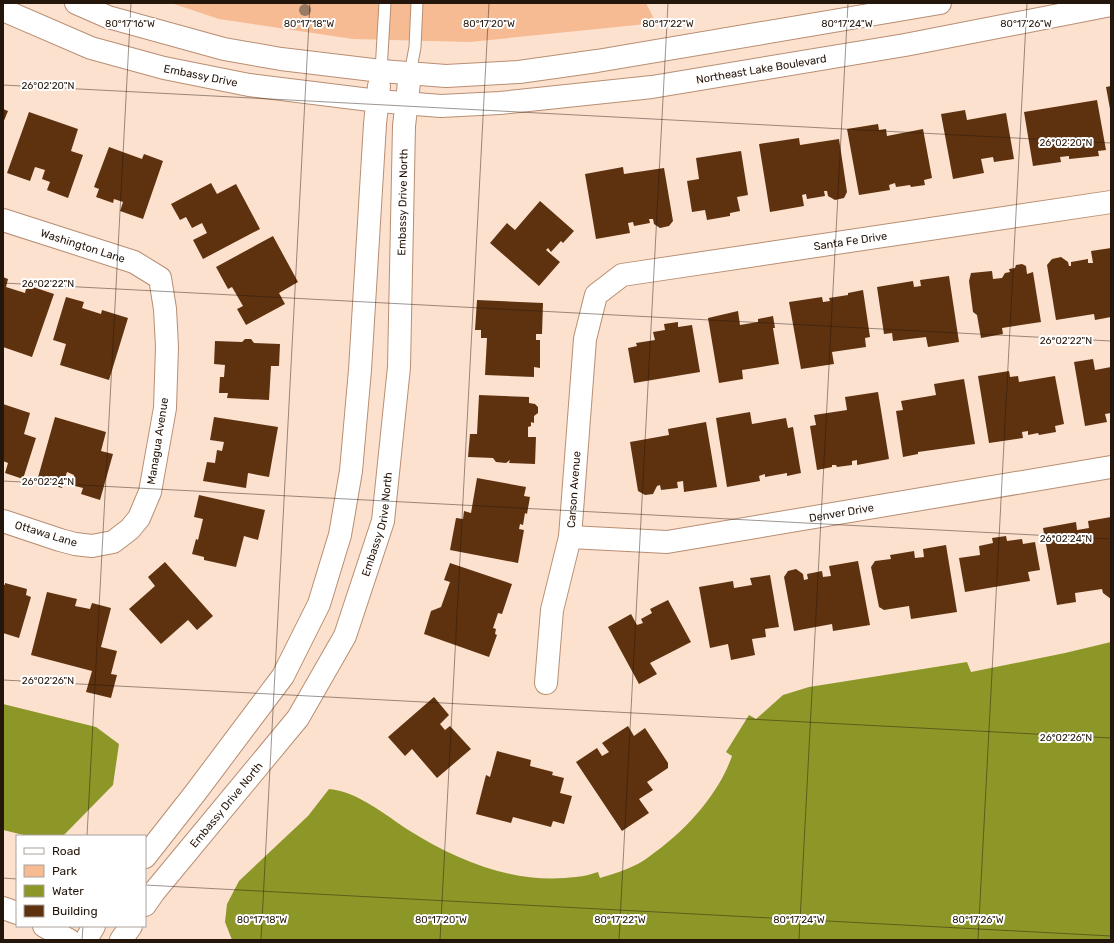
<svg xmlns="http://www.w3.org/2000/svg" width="1114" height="943" font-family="Rubik,sans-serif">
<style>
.green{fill:#f7bb93}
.water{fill:#8c9728}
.building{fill:#5e320f}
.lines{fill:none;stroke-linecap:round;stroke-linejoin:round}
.lane-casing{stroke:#b88e72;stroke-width:13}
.street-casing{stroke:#b88e72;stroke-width:24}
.lane{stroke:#fff;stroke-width:11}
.street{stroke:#fff;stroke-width:22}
.tree{fill:#9a7b64}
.ticks{fill:none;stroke:#25160b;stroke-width:1;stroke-opacity:0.45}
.labels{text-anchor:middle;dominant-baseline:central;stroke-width:4;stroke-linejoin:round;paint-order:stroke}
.street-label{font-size:11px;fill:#25160b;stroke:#fff}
.ticks-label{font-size:10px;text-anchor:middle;fill:#25160b;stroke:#fff;stroke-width:4;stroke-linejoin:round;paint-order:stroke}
</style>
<rect width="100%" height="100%" fill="#fce1cf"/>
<path class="green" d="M 171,3 L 646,3 L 656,23 L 470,42 L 353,39 L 219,19 Z"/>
<path class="water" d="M 1111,642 L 1111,940 L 232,940 L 225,922 L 227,904 L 239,881 L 308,816 L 329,789 C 359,792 385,815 410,831 C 456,860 510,882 565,878 C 577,877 587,876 598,872 L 600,878 C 617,873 636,867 650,856 C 684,832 718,796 732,756 L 726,752 L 749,715 L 756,719 L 783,695 L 809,687 L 967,662 L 971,672 L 1065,653 Z
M 3,704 L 96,727 L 119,744 L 113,785 L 63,836 L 28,836 L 3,830 Z"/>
<path class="building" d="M 1111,86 L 1111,109 L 1110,109 L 1106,87 Z
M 1097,100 L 1106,150 L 1098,151 L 1099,156 L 1069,159 L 1069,156 L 1060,157 L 1061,162 L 1033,166 L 1024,112 Z
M 3,109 L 8,111 L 3,123 Z
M 965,110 L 967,120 L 1006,113 L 1014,159 L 994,162 L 993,157 L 981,159 L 984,173 L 953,179 L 941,114 Z
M 29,112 L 78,129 L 71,151 L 83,155 L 68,198 L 47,190 L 50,182 L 42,179 L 45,170 L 35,167 L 30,181 L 7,173 Z
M 878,124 L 879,130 L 886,129 L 887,136 L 923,129 L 932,178 L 924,180 L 925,185 L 911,187 L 910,185 L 896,187 L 895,183 L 889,185 L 890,190 L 859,195 L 847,129 Z
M 799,138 L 800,145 L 839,139 L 847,192 L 844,198 L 835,200 L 828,196 L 827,191 L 824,191 L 825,196 L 807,199 L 806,194 L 802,195 L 804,206 L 770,212 L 759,144 Z
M 109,147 L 142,159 L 144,154 L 163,161 L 143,219 L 120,211 L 123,202 L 114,199 L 113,203 L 96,197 L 99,189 L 94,187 Z
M 741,151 L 748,195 L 737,197 L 740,211 L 730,213 L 730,216 L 707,220 L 705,210 L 692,212 L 687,181 L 699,179 L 696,158 Z
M 623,167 L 624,174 L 664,168 L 673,221 L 669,226 L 660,228 L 654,224 L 653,219 L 649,219 L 650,223 L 634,226 L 633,222 L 628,223 L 630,233 L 596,239 L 585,174 Z
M 211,183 L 217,194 L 236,184 L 260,229 L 203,259 L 193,240 L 207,233 L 202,223 L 192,228 L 186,217 L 180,220 L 171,204 Z
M 540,201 L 574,231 L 563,243 L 561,241 L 551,252 L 548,248 L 546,250 L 560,262 L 539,286 L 490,243 L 507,223 L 515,230 Z
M 273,236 L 298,282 L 279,293 L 285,304 L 246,325 L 237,309 L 243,306 L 232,287 L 228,289 L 216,267 Z
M 1111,248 L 1111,317 L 1095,320 L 1094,314 L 1056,320 L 1047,265 L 1052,259 L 1061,257 L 1068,262 L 1069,266 L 1071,266 L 1071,262 L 1088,259 L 1088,263 L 1093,263 L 1091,251 Z
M 1022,264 L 1026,266 L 1027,274 L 1033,272 L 1041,322 L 1002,328 L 1003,334 L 981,338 L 977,315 L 973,312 L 969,281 L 971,273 L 992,271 L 993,279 L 1002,278 L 1005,273 L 1010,272 L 1009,269 L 1015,268 L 1016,265 Z
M 949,276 L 959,342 L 928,347 L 926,337 L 893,341 L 892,333 L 884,334 L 877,287 L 913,281 L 914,287 L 921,286 L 920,280 Z
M 3,277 L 8,279 L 6,287 L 25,293 L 27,285 L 54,294 L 32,357 L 3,347 Z
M 863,290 L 870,337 L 865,338 L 866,347 L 832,352 L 834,364 L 801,369 L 789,302 L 822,297 L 823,302 L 830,301 L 829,298 L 848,295 L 848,293 Z
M 66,297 L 84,302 L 82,308 L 101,314 L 102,310 L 128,318 L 109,380 L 60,365 L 66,344 L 53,340 Z
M 477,300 L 543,303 L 542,334 L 536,334 L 536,340 L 540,340 L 540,368 L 534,367 L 534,377 L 485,375 L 487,338 L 481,338 L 481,330 L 475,330 Z
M 738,311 L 740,325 L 758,322 L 758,319 L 773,316 L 775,328 L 773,328 L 779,364 L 742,370 L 743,379 L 719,383 L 708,318 Z
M 678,322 L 678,327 L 692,325 L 700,372 L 634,383 L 628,348 L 637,346 L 636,343 L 655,340 L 653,332 L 665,330 L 664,324 Z
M 245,339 L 251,339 L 254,343 L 280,344 L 279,366 L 271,366 L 269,400 L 227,398 L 228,393 L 219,393 L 220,377 L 224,377 L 225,365 L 214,364 L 215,341 L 242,342 Z
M 1093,359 L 1095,370 L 1111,367 L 1111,413 L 1105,414 L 1107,422 L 1085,426 L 1074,362 Z
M 1009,371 L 1010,377 L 1018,376 L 1019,382 L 1055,376 L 1064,424 L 1055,426 L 1056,432 L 1039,435 L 1038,433 L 1028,435 L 1028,431 L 1022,432 L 1023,438 L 989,443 L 978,376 Z
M 964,379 L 975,444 L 918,452 L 918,454 L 903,457 L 896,411 L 903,410 L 901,401 L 936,395 L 934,384 Z
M 878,392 L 889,459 L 857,465 L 857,460 L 852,461 L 852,465 L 837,467 L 836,465 L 832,465 L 832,467 L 817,470 L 810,426 L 816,425 L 814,415 L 847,410 L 845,397 Z
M 479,395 L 529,397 L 529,403 L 535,404 L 538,407 L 538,413 L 534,416 L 534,423 L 531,422 L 531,426 L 528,427 L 528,437 L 536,437 L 535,464 L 509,463 L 510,460 L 506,463 L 496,462 L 493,458 L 468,457 L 470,434 L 477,434 Z
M 3,404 L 30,413 L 24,434 L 36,438 L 23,479 L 5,473 L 8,463 L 3,461 Z
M 750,412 L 752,424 L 786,418 L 788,428 L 793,427 L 801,473 L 787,476 L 787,473 L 765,477 L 765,474 L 759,476 L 760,481 L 727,487 L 716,418 Z
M 55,417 L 106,432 L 101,451 L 113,454 L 100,500 L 81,494 L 83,488 L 71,485 L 74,475 L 67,472 L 62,488 L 37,481 Z
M 214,417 L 278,427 L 269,477 L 248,473 L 246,488 L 203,481 L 207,462 L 215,463 L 217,450 L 222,451 L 224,442 L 210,440 Z
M 706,422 L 717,487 L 684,492 L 683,481 L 677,482 L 678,488 L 661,490 L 660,485 L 657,486 L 653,494 L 645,495 L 638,491 L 630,442 L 669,435 L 668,429 Z
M 477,478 L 526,487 L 524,496 L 530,497 L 527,514 L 525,513 L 523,525 L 520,524 L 519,529 L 524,530 L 518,563 L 450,550 L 456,518 L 463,519 L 464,511 L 471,513 Z
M 199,495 L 265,510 L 258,540 L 244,536 L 236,567 L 204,560 L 204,557 L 192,554 L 196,539 L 198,540 L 203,519 L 194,517 Z
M 1111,517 L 1111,599 L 1103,593 L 1102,589 L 1075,593 L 1076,602 L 1057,605 L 1043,528 L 1076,522 L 1077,530 L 1089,528 L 1088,521 Z
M 1006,536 L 1007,541 L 1022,539 L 1023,544 L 1035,542 L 1040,570 L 1028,572 L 1030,581 L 965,592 L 959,558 L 980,555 L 979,546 L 993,543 L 992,538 Z
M 946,545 L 957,612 L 911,619 L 909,606 L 884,610 L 879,607 L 871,567 L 875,561 L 891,559 L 890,555 L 914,551 L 915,558 L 924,557 L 923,549 Z
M 858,561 L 870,625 L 833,631 L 832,624 L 794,631 L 784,577 L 788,571 L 796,569 L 803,574 L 804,580 L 808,579 L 807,574 L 822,571 L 823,577 L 831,576 L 829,566 Z
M 165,562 L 213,616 L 197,630 L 188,620 L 161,644 L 129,609 L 155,586 L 148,577 Z
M 450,563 L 512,584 L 502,614 L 498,613 L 493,628 L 496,629 L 495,634 L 497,635 L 489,657 L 424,634 L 431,611 L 441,607 L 450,582 L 444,580 Z
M 770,575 L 779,627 L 765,629 L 766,637 L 752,639 L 755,655 L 731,660 L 728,644 L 710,648 L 699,587 L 733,581 L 734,588 L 752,585 L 750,578 Z
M 5,583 L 27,589 L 26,595 L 31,597 L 19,638 L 3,633 L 3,584 L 5,585 Z
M 47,592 L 77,599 L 75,606 L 90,609 L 92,603 L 111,608 L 101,647 L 117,651 L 111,674 L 117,675 L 111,698 L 86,692 L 92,671 L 31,655 Z
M 668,600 L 691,642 L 650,663 L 657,674 L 639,684 L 608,627 L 631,614 L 637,625 L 643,623 L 641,619 L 652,613 L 650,609 Z
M 434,697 L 449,715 L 440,724 L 445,730 L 450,726 L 471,749 L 437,778 L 412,749 L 405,756 L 388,737 Z
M 628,726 L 634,736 L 645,728 L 668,763 L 668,768 L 647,782 L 653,790 L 639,799 L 649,813 L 622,831 L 576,762 L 597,748 L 602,756 L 609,752 L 602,743 Z
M 497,751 L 531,760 L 530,766 L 553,772 L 552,775 L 564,778 L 560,793 L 572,796 L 564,824 L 553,821 L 551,827 L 513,817 L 511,823 L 476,814 L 486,775 L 490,777 Z"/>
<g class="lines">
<defs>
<path id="lane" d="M 381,71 L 385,3
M 410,74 L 415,47 L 417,3"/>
<g id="street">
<path d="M 76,3 L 108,17 L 224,49 L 281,59 L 381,71 L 446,76 L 519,72 L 597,61 L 940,3"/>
<path id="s1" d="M 3,10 L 91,48 L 164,68 L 249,85 L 378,101 L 441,106 L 500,103 L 652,87 L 905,45 L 1111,5"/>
<path id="s2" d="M 3,220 L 134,262 L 160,278 L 165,309 L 167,347 L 165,408 L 150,492 L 139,518 L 130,529 L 113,542 L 92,546 L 75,544 L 60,540 L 3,521"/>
<path id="s3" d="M 570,537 L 667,542 L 1111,467"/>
<path id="s4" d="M 546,683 L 552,610 L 570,537 L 585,339 L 596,295 L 622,275 L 1111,202"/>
<path d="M 145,857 L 196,792 L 283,676 L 319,604 L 340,535 L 351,471 L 360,370 L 375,124 L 379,86"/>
<path id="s5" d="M 145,905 L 154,892 L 298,718 L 345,636 L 383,521 L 399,367 L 404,126 L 410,74"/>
<path d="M 3,908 L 17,913"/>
<path d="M 44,926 L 69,940"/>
<path d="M 86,940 L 94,926"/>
<path d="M 121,940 L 131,926"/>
</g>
</defs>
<use href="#lane" class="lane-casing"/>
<use href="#street" class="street-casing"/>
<use href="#lane" class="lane"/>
<use href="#street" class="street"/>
</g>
<circle class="tree" cx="305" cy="10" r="6"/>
<path class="ticks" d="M 3,85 L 1111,143M 3,283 L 1111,341M 3,481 L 1111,539M 3,680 L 1111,738M 87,836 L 131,3M 3,878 L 17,879M 145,885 L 1111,936M 82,940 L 83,926M 261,940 L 310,3M 440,940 L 489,3M 619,940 L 668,3M 799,940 L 848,3M 978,940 L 1027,3"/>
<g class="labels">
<g class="street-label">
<text stroke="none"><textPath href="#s1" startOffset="774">Northeast Lake Boulevard</textPath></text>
<text stroke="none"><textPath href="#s1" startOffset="209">Embassy Drive</textPath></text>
<text stroke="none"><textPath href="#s5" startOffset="777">Embassy Drive North</textPath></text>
<text stroke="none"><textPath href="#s4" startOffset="656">Santa Fe Drive</textPath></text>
<text stroke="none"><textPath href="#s2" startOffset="84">Washington Lane</textPath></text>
<text transform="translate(158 441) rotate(-81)">Managua Avenue</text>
<text stroke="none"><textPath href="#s4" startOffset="196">Carson Avenue</textPath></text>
<text stroke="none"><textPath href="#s3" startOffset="274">Denver Drive</textPath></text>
<text stroke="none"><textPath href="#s5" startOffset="453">Embassy Drive North</textPath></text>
<text transform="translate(46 534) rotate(17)">Ottawa Lane</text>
<text stroke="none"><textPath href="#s5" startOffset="129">Embassy Drive North</textPath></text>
</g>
</g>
<g class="ticks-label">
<text x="130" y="27">80°17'16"W</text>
<text x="309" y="27">80°17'18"W</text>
<text x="489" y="27">80°17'20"W</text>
<text x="668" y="27">80°17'22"W</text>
<text x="847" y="27">80°17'24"W</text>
<text x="1026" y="27">80°17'26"W</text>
<text x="48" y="89">26°02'20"N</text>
<text x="1066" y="146">26°02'20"N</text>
<text x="48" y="287">26°02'22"N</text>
<text x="1066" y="344">26°02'22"N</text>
<text x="48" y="485">26°02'24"N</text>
<text x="1066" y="542">26°02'24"N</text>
<text x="48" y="684">26°02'26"N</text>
<text x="1066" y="741">26°02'26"N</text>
<text x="262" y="923">80°17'18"W</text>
<text x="441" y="923">80°17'20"W</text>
<text x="620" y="923">80°17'22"W</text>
<text x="799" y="923">80°17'24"W</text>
<text x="978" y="923">80°17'26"W</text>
</g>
<rect width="1114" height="943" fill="none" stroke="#25160b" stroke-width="8"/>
<rect x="16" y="835" width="130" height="92" fill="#ffffff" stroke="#a8a29d"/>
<rect x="24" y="848" width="20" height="6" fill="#ffffff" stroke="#a8a29d"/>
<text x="52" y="855" font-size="12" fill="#25160b">Road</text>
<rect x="24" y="865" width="20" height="12" fill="#f7bb93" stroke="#a8a29d"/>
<text x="52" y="875" font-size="12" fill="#25160b">Park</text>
<rect x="24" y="885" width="20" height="12" fill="#8c9728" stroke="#a8a29d"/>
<text x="52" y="895" font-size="12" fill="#25160b">Water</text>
<rect x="24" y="905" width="20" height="12" fill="#5e320f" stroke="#a8a29d"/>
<text x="52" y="915" font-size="12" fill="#25160b">Building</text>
</svg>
